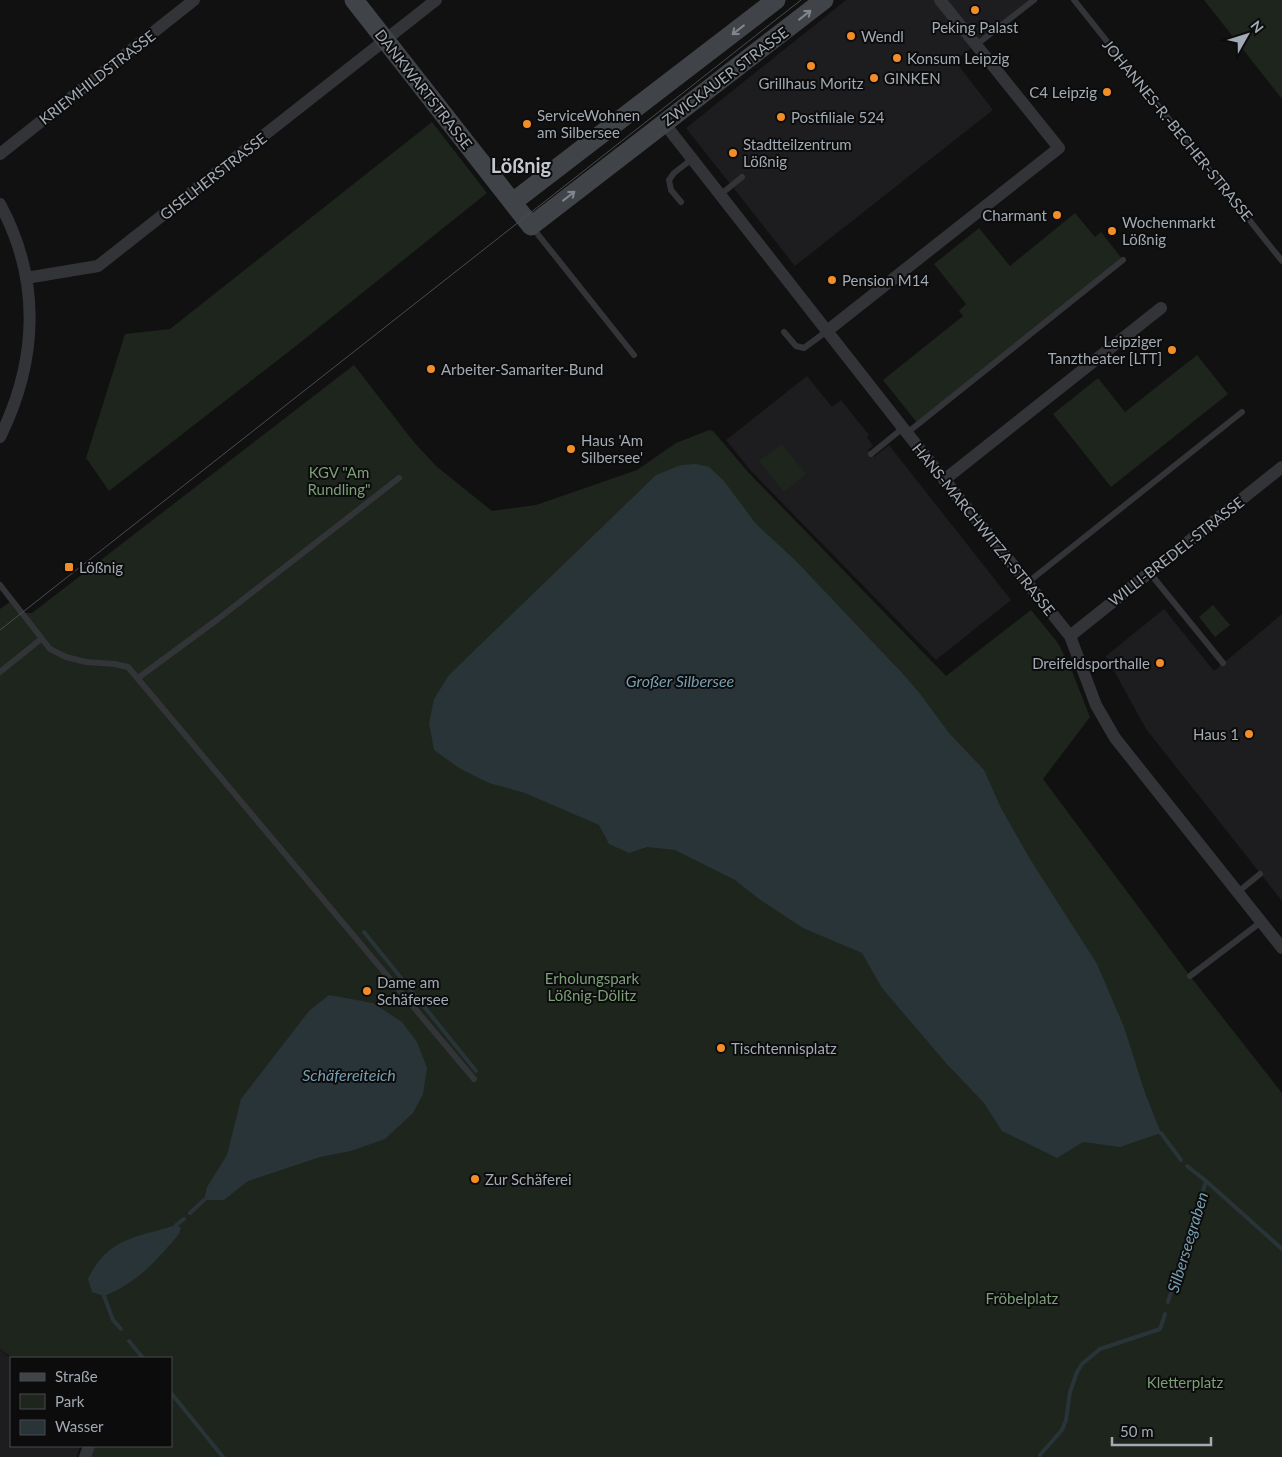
<svg xmlns="http://www.w3.org/2000/svg" width="1282" height="1457" font-family="Lato,sans-serif">
<style>
.built{fill:#1d1d1f}
.green{fill:#1d251d}
.water{fill:#293438}
.lines{fill:none;stroke-linecap:round;stroke-linejoin:round}
.stream{stroke:#293438;stroke-width:4}
.lane{stroke:#323437;stroke-width:6}
.street{stroke:#323437;stroke-width:12}
.secondary{stroke:#404347;stroke-width:19}
.tram{stroke:#494c50;stroke-width:1}
.oneway{stroke:#80868d}
.poi-dot{fill:#f38d28;stroke:#0c0c0d;stroke-width:2}
.labels{text-anchor:middle;dominant-baseline:central;stroke-width:4;stroke-linejoin:round;paint-order:stroke}
.poi-label{font-size:15px;fill:#a2aab3;stroke:#0c0c0d;text-anchor:start}
.street-label{font-size:15px;fill:#a2aab3;stroke:#0c0c0d}
.park-label{font-size:15px;fill:#7c9f78;stroke:#0c0c0d}
.water-label{font-size:16px;font-style:italic;fill:#789fb0;stroke:#0c0c0d}
.district-label{font-size:20px;font-weight:bold;fill:#c3c8cf;stroke:#0c0c0d}
</style>
<rect width="100%" height="100%" fill="#111112"/>
<path class="built" d="M 846,0 L 1030,0 L 955,61 L 993,110 L 795,266 L 686,128 Z
M 807,376 L 832,407 L 841,400 L 869,435 L 867,437 L 873,446 L 868,450 L 874,457 L 889,445 L 1011,600 L 936,660 L 751,471 L 726,440 Z
M 1164,609 L 1214,671 L 1282,614 L 1282,901 L 1146,729 L 1106,656 Z
M 0,1349 L 11,1359 L 11,1446 L 80,1446 L 77,1457 L 0,1457 Z"/>
<path class="green" d="M 1204,0 L 1282,0 L 1282,99 Z
M 432,122 L 487,193 L 296,346 L 109,491 L 86,458 L 125,334 L 170,329 Z
M 1075,213 L 1095,237 L 1101,232 L 1123,260 L 918,424 L 883,380 L 963,316 L 959,311 L 966,304 L 934,264 L 979,228 L 1010,266 Z
M 1197,355 L 1228,394 L 1111,487 L 1053,414 L 1098,378 L 1125,412 Z
M 354,365 L 413,441 L 436,466 L 492,511 L 536,505 L 637,470 L 676,443 L 709,430 L 713,431 L 748,472 L 946,676 L 1031,610 L 1058,643 L 1071,669 L 1090,717 L 1043,779 L 1190,976 L 1282,1093 L 1282,1457 L 85,1457 L 89,1446 L 171,1446 L 171,1358 L 12,1358 L 0,1349 L 0,609 L 11,601 L 21,613 L 32,613 Z
M 782,444 L 806,474 L 784,492 L 759,461 Z
M 1213,605 L 1230,625 L 1215,637 L 1199,617 Z"/>
<path class="water" d="M 696,464 L 709,467 L 724,481 L 756,524 L 796,561 L 902,673 L 918,691 L 949,733 L 984,770 L 1001,808 L 1030,859 L 1097,964 L 1124,1027 L 1145,1093 L 1161,1133 L 1120,1147 L 1083,1142 L 1057,1158 L 1002,1131 L 984,1103 L 946,1063 L 882,988 L 862,953 L 803,928 L 759,899 L 735,880 L 675,850 L 647,847 L 629,853 L 609,844 L 599,825 L 525,793 L 489,783 L 459,768 L 434,750 L 429,723 L 434,699 L 449,675 L 656,475 L 681,465 Z
M 329,995 L 373,1003 L 402,1022 L 417,1042 L 427,1068 L 423,1094 L 413,1113 L 385,1139 L 351,1151 L 320,1157 L 248,1181 L 224,1200 L 204,1200 L 207,1187 L 227,1155 L 241,1099 L 309,1011 Z
M 176,1225 L 181,1228 L 179,1234 C 155,1262 138,1282 104,1296 L 92,1292 L 88,1279 C 108,1237 136,1238 176,1225 Z"/>
<g class="lines">
<path class="stream" d="M 364,932 L 476,1071
M 1161,1133 L 1181,1160
M 1187,1166 L 1206,1181 L 1282,1249
M 190,1213 L 204,1200
M 176,1225 L 184,1219
M 104,1296 L 113,1320 L 121,1329
M 1168,1302 L 1206,1181
M 129,1341 L 143,1358
M 171,1393 L 223,1457
M 1040,1455 L 1062,1430 L 1066,1420 L 1070,1392 L 1077,1372 L 1082,1364 L 1100,1349 L 1160,1329 L 1165,1314"/>
<path class="lane" d="M 1074,0 L 1282,261
M 976,45 L 1034,0
M 720,195 L 742,177
M 681,202 L 671,190 L 669,180 L 674,173 L 692,159
M 532,227 L 634,355
M 784,332 L 796,346 L 804,348 L 827,331
M 907,433 L 1123,260
M 871,454 L 903,428
M 1149,572 L 1223,663
M 1027,583 L 1242,412
M 0,585 L 50,649 L 66,657 L 86,662 L 115,664 L 128,667 L 474,1079
M 0,672 L 41,639
M 138,678 L 218,619 L 399,478
M 1238,892 L 1260,874
M 1190,976 L 1261,922"/>
<path class="street" d="M 664,123 L 903,428 L 1070,636 L 1096,705 L 1115,738 L 1282,948
M 0,154 L 194,0
M 0,204 C 41,280 38,360 0,437
M 26,278 L 98,266 L 436,0
M 827,331 L 1059,148 L 940,0
M 944,480 L 1161,308
M 1070,636 L 1282,467
M 85,1457 L 89,1446"/>
<path class="secondary" d="M 354,0 L 531,226 L 824,0
M 513,202 L 776,0"/>
<path class="tram" d="M 0,630 L 801,0"/>
</g>
<defs><path id="oneway-shaft" d="M-6 0H5M1.5-3L5.5 0L1.5 3" fill="none" stroke-width="1.6" stroke-linecap="round" stroke-linejoin="round" transform="scale(1.25)"/></defs>
<g class="oneway">
<use href="#oneway-shaft" transform="translate(805 15) rotate(-38)"/>
<use href="#oneway-shaft" transform="translate(738 30) rotate(142)"/>
<use href="#oneway-shaft" transform="translate(569 196) rotate(-38)"/>
</g>
<g class="poi-dot">
<circle cx="975" cy="10" r="5"/>
<circle cx="851" cy="36" r="5"/>
<circle cx="897" cy="58" r="5"/>
<circle cx="811" cy="66" r="5"/>
<circle cx="874" cy="78" r="5"/>
<circle cx="1107" cy="92" r="5"/>
<circle cx="781" cy="117" r="5"/>
<circle cx="527" cy="124" r="5"/>
<circle cx="733" cy="153" r="5"/>
<circle cx="1057" cy="215" r="5"/>
<circle cx="1112" cy="231" r="5"/>
<circle cx="832" cy="280" r="5"/>
<circle cx="1172" cy="350" r="5"/>
<circle cx="431" cy="369" r="5"/>
<circle cx="571" cy="449" r="5"/>
<rect x="64" y="562" width="10" height="10" rx="2.5"/>
<circle cx="1160" cy="663" r="5"/>
<circle cx="1249" cy="734" r="5"/>
<circle cx="367" cy="991" r="5"/>
<circle cx="721" cy="1048" r="5"/>
<circle cx="475" cy="1179" r="5"/>
</g>
<g class="labels">
<g class="poi-label">
<text x="975" y="27" text-anchor="middle">Peking Palast</text>
<text x="861" y="36">Wendl</text>
<text x="907" y="58">Konsum Leipzig</text>
<text x="884" y="78">GINKEN</text>
<text x="811" y="83" text-anchor="middle">Grillhaus Moritz</text>
<text x="1097" y="92" text-anchor="end">C4 Leipzig</text>
<text x="537" y="115">ServiceWohnen<tspan x="537" dy="17">am Silbersee</tspan></text>
<text x="791" y="117">Postfiliale 524</text>
<text x="743" y="144">Stadtteilzentrum<tspan x="743" dy="17">Lößnig</tspan></text>
<text x="1047" y="215" text-anchor="end">Charmant</text>
<text x="1122" y="222">Wochenmarkt<tspan x="1122" dy="17">Lößnig</tspan></text>
<text x="842" y="280">Pension M14</text>
<text x="1162" y="341" text-anchor="end">Leipziger<tspan x="1162" dy="17">Tanztheater [LTT]</tspan></text>
<text x="441" y="369">Arbeiter-Samariter-Bund</text>
<text x="581" y="440">Haus 'Am<tspan x="581" dy="17">Silbersee'</tspan></text>
<text x="79" y="567">Lößnig</text>
<text x="1150" y="663" text-anchor="end">Dreifeldsporthalle</text>
<text x="1239" y="734" text-anchor="end">Haus 1</text>
<text x="377" y="982">Dame am<tspan x="377" dy="17">Schäfersee</tspan></text>
<text x="731" y="1048">Tischtennisplatz</text>
<text x="485" y="1179">Zur Schäferei</text>
</g>
<g class="street-label">
<text transform="translate(725 76) rotate(-37)">ZWICKAUER STRASSE</text>
<text transform="translate(97 77) rotate(-38)">KRIEMHILDSTRASSE</text>
<text transform="translate(424 89) rotate(52)">DANKWARTSTRASSE</text>
<text transform="translate(1178 130) rotate(51)">JOHANNES-R.-BECHER-STRASSE</text>
<text transform="translate(213 176) rotate(-38)">GISELHERSTRASSE</text>
<text transform="translate(984 529) rotate(51)">HANS-MARCHWITZA-STRASSE</text>
<text transform="translate(1176 551) rotate(-38)">WILLI-BREDEL-STRASSE</text>
</g>
<g class="park-label">
<text x="339" y="472">KGV "Am<tspan x="339" dy="17">Rundling"</tspan></text>
<text x="592" y="978">Erholungspark<tspan x="592" dy="17">Lößnig-Dölitz</tspan></text>
<text x="1022" y="1298">Fröbelplatz</text>
<text x="1185" y="1382">Kletterplatz</text>
</g>
<g class="water-label">
<text x="680" y="680">Großer Silbersee</text>
<text x="349" y="1074">Schäfereiteich</text>
<text transform="translate(1187 1242) rotate(-73)">Silberseegraben</text>
</g>
<g class="district-label">
<text x="521" y="165">Lößnig</text>
</g>
</g>
<rect x="10" y="1357" width="162" height="90" fill="#0c0c0d" stroke="#484b4f"/>
<rect x="20" y="1373" width="25" height="8" fill="#404347" stroke="#484b4f"/>
<text x="55" y="1382" font-size="15" fill="#a2aab3">Straße</text>
<rect x="20" y="1394" width="25" height="15" fill="#1d251d" stroke="#484b4f"/>
<text x="55" y="1407" font-size="15" fill="#a2aab3">Park</text>
<rect x="20" y="1420" width="25" height="15" fill="#293438" stroke="#484b4f"/>
<text x="55" y="1432" font-size="15" fill="#a2aab3">Wasser</text>
<g transform="translate(1247 35) rotate(51)" stroke="#0c0c0d" stroke-width="4" paint-order="stroke">
<path d="M0-4L9 19L0 12L-9 19Z" fill="#a2aab3"/>
<text y="-8" font-size="14" font-weight="bold" text-anchor="middle" fill="#a2aab3">N</text>
</g>
<path d="M1112 1437v8h99v-8" fill="none" stroke="#a2aab3" stroke-width="2.5"/>
<text x="1120" y="1437" font-size="15" fill="#a2aab3" stroke="#0c0c0d" stroke-width="4" paint-order="stroke">50 m</text>
</svg>
